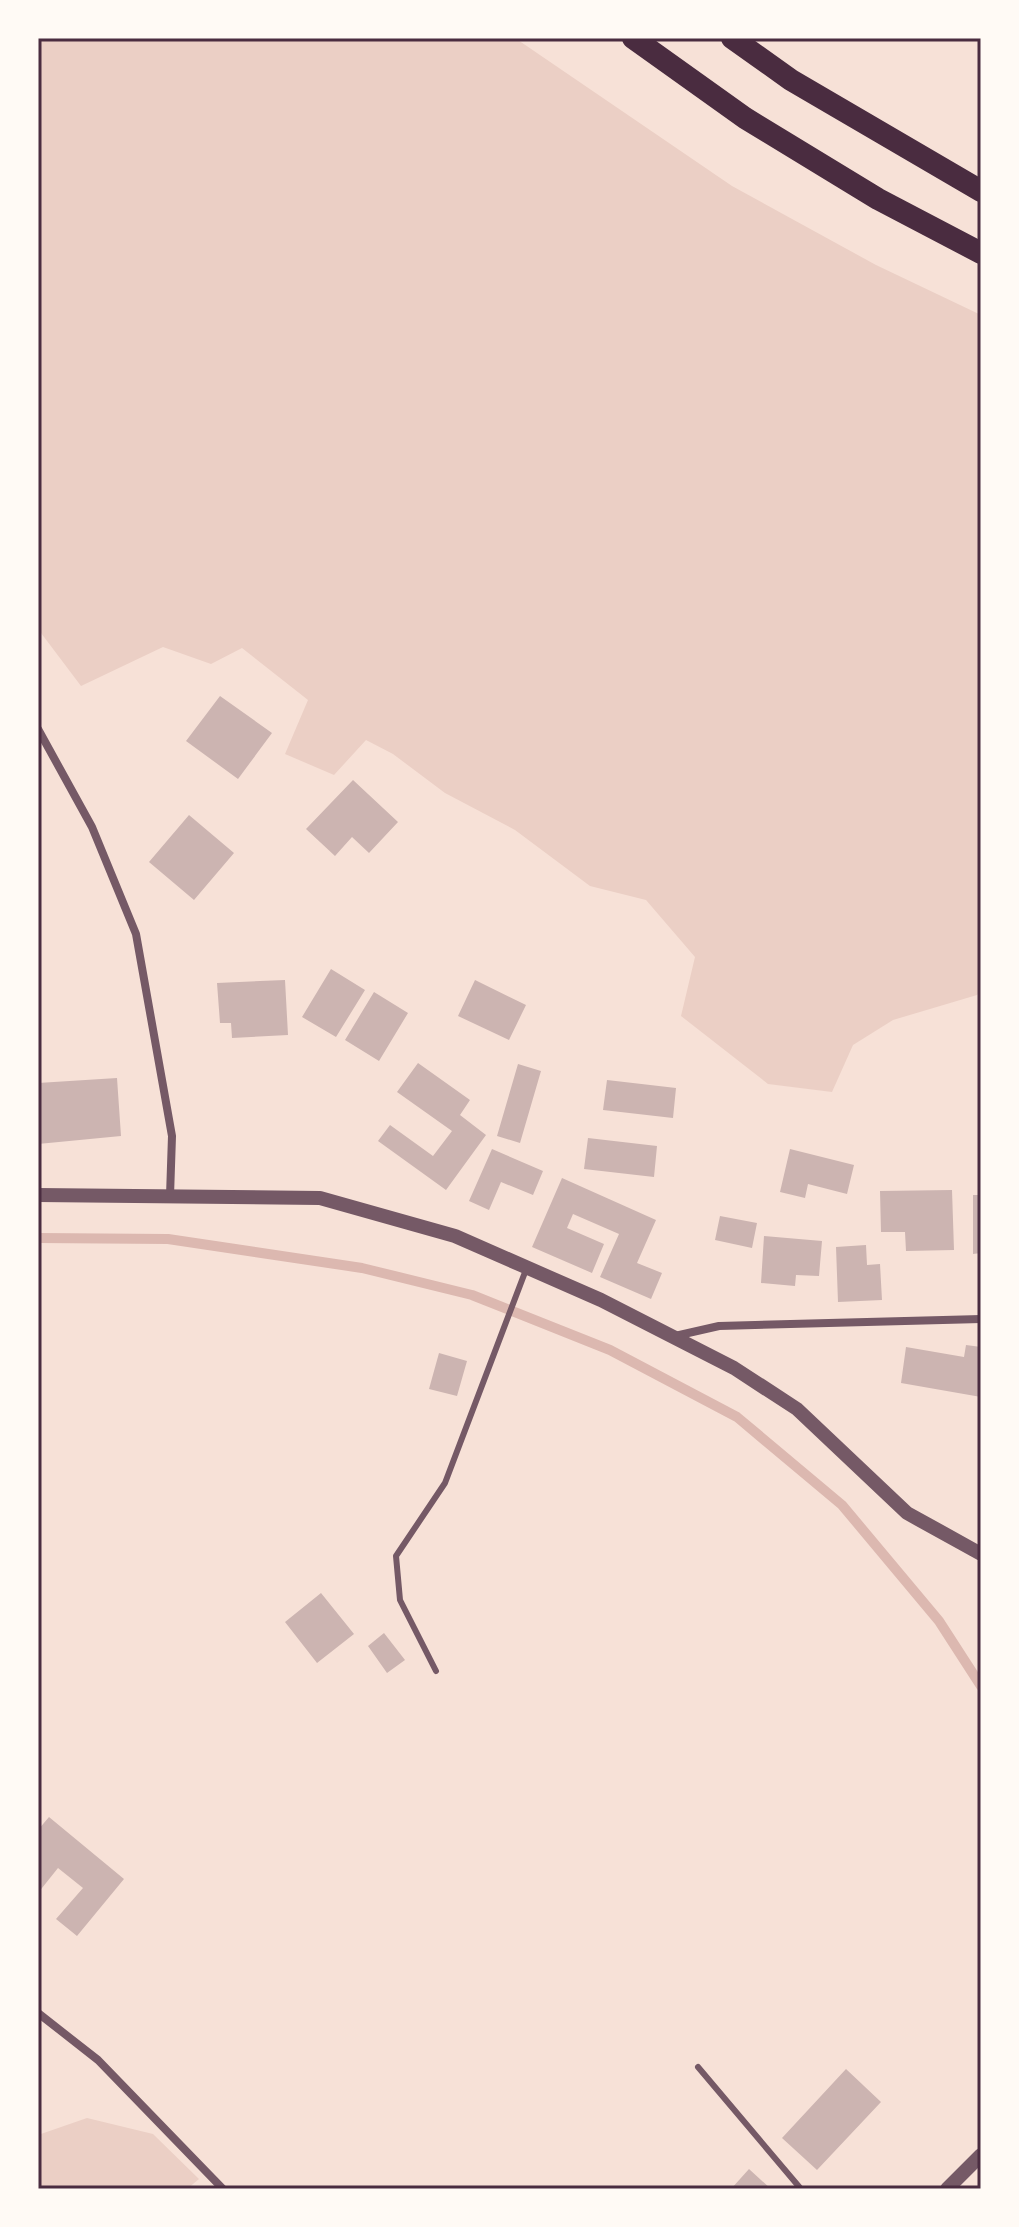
<svg xmlns="http://www.w3.org/2000/svg" width="1019" height="2227" font-family="Poppins,sans-serif">
<style>
.green{fill:#ebcfc5}
.lines{fill:none;stroke-linecap:round;stroke-linejoin:round}
.stream{stroke:#dcb8b0;stroke-width:10}
.building{fill:#ccb4b1}
.service{stroke:#755966;stroke-width:6}
.minor{stroke:#755966;stroke-width:8}
.tertiary{stroke:#755966;stroke-width:14}
.trunk{stroke:#4a2c40;stroke-width:22}
.neatline{fill:none;stroke:#4a2c40;stroke-width:3}
</style>
<rect width="100%" height="100%" fill="#f7e1d7"/>
<path class="green" d="M 38,38 L 515,38 L 732,186 L 876,265 L 981,315 L 981,991 L 977,995 L 893,1020 L 853,1045 L 832,1092 L 768,1084 L 681,1016 L 695,957 L 646,900 L 590,886 L 515,830 L 445,793 L 393,754 L 366,740 L 334,775 L 285,754 L 308,700 L 242,648 L 211,664 L 163,647 L 81,686 L 38,629 Z
M 87,2118 L 153,2134 L 199,2179 L 187,2189 L 38,2189 L 38,2135 Z"/>
<g class="lines">
<path class="stream" d="M 38,1238 L 168,1239 L 362,1268 L 472,1295 L 610,1350 L 737,1417 L 842,1505 L 939,1621 L 981,1686"/>
</g>
<path class="building" d="M 220,696 L 272,733 L 238,779 L 186,741 Z
M 353,780 L 398,822 L 369,853 L 352,837 L 335,856 L 306,829 Z
M 189,815 L 234,853 L 194,900 L 149,862 Z
M 331,969 L 365,990 L 336,1037 L 302,1017 Z
M 285,980 L 288,1035 L 232,1038 L 231,1023 L 220,1023 L 217,983 Z
M 475,980 L 526,1005 L 509,1040 L 458,1016 Z
M 374,992 L 408,1013 L 379,1061 L 345,1040 Z
M 418,1063 L 470,1100 L 460,1115 L 486,1135 L 446,1190 L 378,1141 L 390,1125 L 433,1156 L 452,1131 L 397,1092 Z
M 518,1064 L 541,1071 L 520,1143 L 497,1136 Z
M 117,1078 L 121,1136 L 38,1144 L 38,1083 Z
M 607,1080 L 676,1088 L 673,1118 L 603,1110 Z
M 588,1138 L 657,1146 L 654,1177 L 584,1169 Z
M 492,1149 L 543,1171 L 533,1195 L 501,1182 L 489,1210 L 469,1201 Z
M 790,1149 L 854,1165 L 847,1194 L 808,1184 L 805,1198 L 780,1192 Z
M 562,1178 L 656,1220 L 637,1263 L 662,1273 L 651,1299 L 600,1277 L 619,1234 L 573,1214 L 567,1228 L 604,1244 L 592,1273 L 532,1247 Z
M 952,1190 L 954,1250 L 906,1251 L 905,1232 L 881,1232 L 880,1191 Z
M 973,1195 L 981,1195 L 981,1253 L 973,1254 Z
M 720,1216 L 757,1223 L 752,1248 L 715,1240 Z
M 764,1236 L 822,1241 L 819,1276 L 796,1275 L 795,1286 L 761,1283 Z
M 866,1245 L 867,1265 L 880,1264 L 882,1300 L 838,1302 L 836,1247 Z
M 966,1345 L 981,1347 L 981,1397 L 901,1383 L 906,1347 L 964,1357 Z
M 439,1353 L 467,1361 L 457,1396 L 429,1389 Z
M 321,1593 L 354,1634 L 317,1663 L 285,1622 Z
M 384,1633 L 405,1660 L 387,1673 L 368,1646 Z
M 49,1817 L 124,1879 L 77,1936 L 56,1919 L 83,1888 L 58,1868 L 38,1893 L 38,1830 Z
M 846,2069 L 881,2102 L 817,2170 L 782,2138 Z
M 749,2169 L 771,2189 L 731,2189 Z"/>
<g class="lines">
<path class="service" d="M 436,1671 L 400,1600 L 396,1556 L 445,1483 L 527,1267
M 698,2067 L 801,2189"/>
<path class="minor" d="M 38,729 L 92,827 L 136,934 L 172,1136 L 170,1196
M 675,1336 L 719,1326 L 981,1319
M 38,2013 L 98,2060 L 223,2189"/>
<path class="tertiary" d="M 38,1195 L 320,1198 L 455,1236 L 601,1300 L 734,1368 L 797,1409 L 907,1513 L 981,1554
M 947,2189 L 981,2155"/>
<path class="trunk" d="M 633,38 L 745,118 L 878,199 L 981,253
M 732,38 L 791,80 L 981,191"/>
</g>
<rect width="1019" height="2227" fill="none" stroke="#fffaf5" stroke-width="80"/>
<rect x="40" y="40" width="939" height="2147" class="neatline"/>
</svg>
